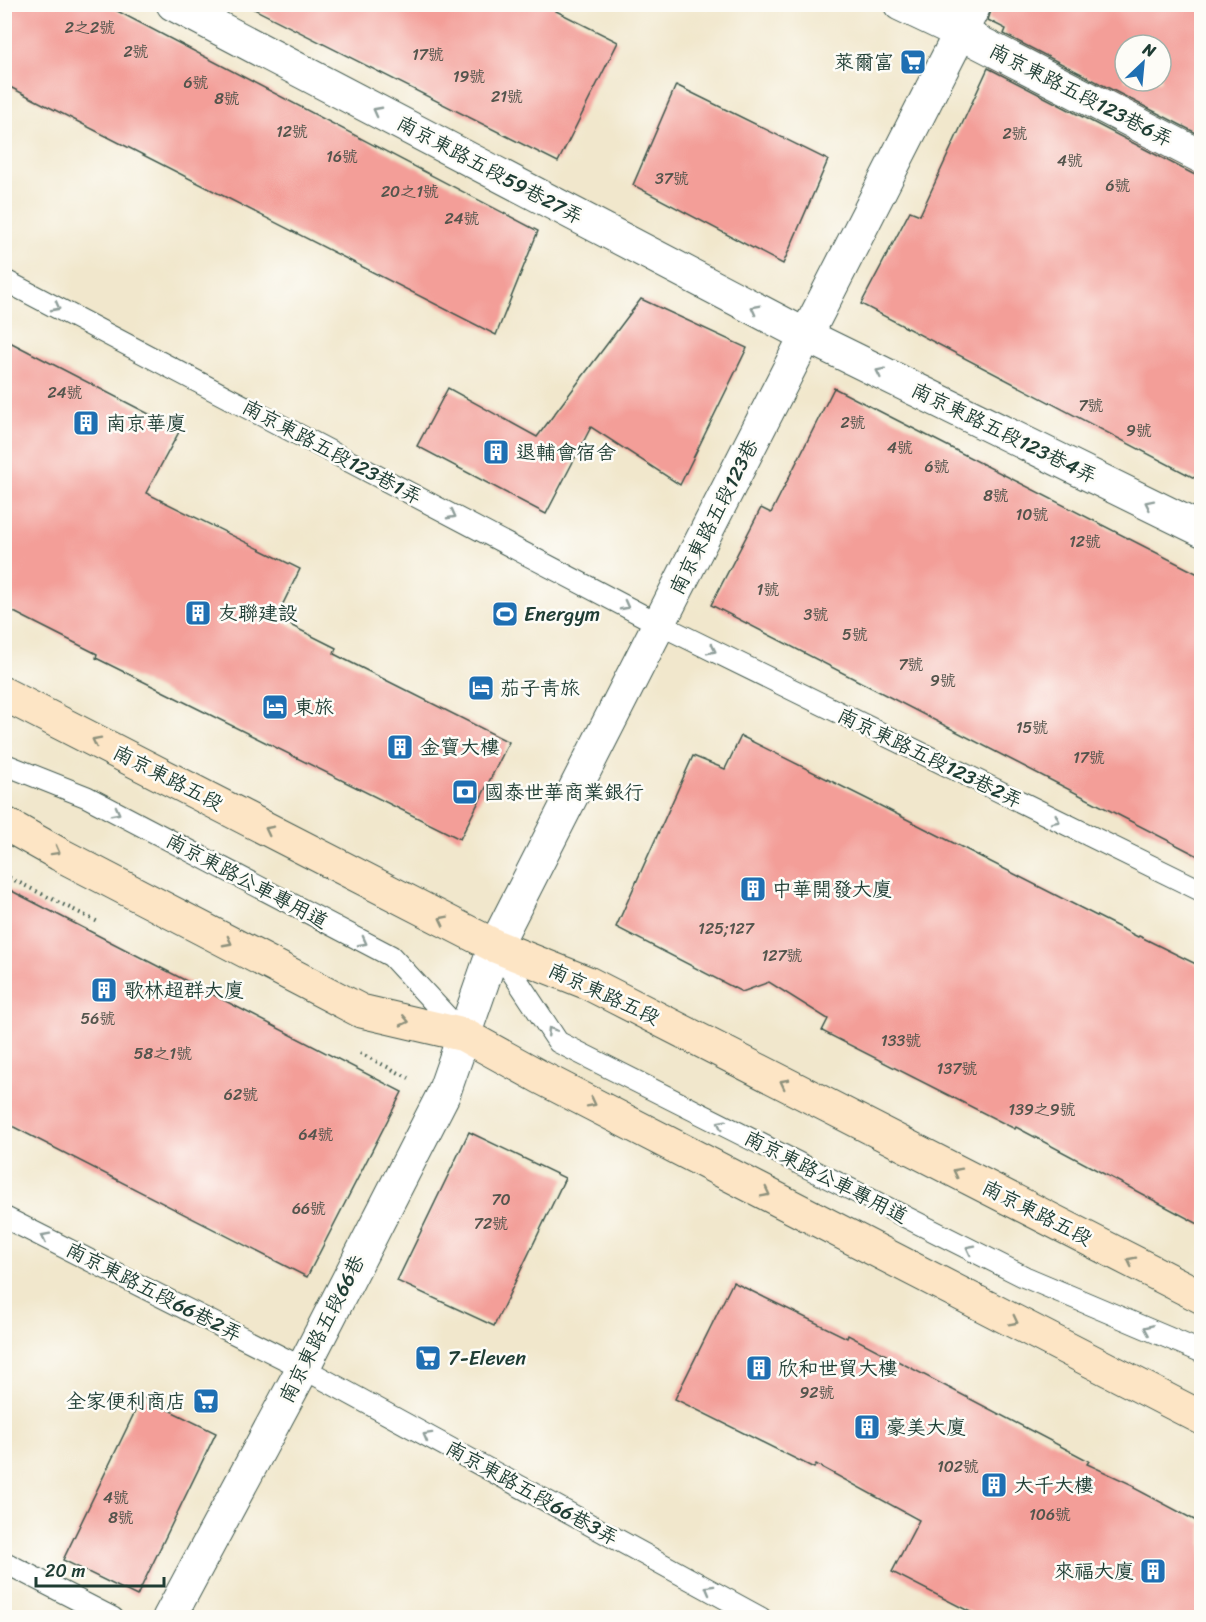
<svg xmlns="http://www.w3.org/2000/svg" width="1206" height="1622" font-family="Sriracha,'LXGW WenKai TC',sans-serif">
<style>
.building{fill:#f39e98;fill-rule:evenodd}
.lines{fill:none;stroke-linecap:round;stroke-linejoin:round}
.lane-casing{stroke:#3e564b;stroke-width:23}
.street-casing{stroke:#3e564b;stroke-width:35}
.secondary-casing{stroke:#3e564b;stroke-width:35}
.path{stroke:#3e564b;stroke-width:4;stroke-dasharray:1.5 4.5;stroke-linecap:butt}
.lane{stroke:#fff;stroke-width:21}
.street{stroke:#fff;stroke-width:33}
.secondary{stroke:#fde5c5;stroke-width:33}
.oneway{stroke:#8f9e9a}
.oneway2{stroke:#8e917c}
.labels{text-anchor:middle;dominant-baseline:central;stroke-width:5;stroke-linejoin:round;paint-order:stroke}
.number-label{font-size:16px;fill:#54554d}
.poi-label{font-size:20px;fill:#1f3d34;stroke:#fdfcf7;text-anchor:start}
.street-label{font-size:20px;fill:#1f3d34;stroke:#fdfcf7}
</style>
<rect width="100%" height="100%" fill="#fdfcf7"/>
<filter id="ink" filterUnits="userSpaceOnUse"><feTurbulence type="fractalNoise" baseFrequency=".0167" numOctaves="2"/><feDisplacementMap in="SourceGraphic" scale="12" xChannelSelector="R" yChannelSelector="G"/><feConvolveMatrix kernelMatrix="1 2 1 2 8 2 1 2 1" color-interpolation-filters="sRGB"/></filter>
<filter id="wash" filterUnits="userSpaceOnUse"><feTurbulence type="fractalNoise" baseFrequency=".008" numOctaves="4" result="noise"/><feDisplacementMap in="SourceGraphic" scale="24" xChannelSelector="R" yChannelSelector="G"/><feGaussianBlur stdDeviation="1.35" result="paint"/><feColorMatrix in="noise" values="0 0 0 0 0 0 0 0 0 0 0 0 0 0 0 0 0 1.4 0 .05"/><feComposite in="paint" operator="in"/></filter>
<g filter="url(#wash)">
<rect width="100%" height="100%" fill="#f1e7cc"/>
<g id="blocks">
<path class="building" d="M 4,4 L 104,4 L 538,231 L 496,335 L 4,84 Z
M 244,4 L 556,4 L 556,11 L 618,42 L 558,162 Z
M 993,4 L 1202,4 L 1202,136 L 1004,34 L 1006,29 L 988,20 ZM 1125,45 L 1161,45 L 1161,81 L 1125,81 Z
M 988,68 L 1193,174 L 1202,176 L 1202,482 L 861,304 L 910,211 L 920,215 Z
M 676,85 L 828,160 L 783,264 L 633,185 Z
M 641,299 L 747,348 L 680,485 L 591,427 L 546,514 L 417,446 L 448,388 L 537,437 Z
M 4,339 L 180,430 L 146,493 L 300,569 L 276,618 L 336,648 L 334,654 L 509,742 L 460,839 L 96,658 L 97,654 L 4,607 Z
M 834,388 L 1202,576 L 1202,858 L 711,605 L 761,508 L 771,513 Z
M 741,736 L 871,801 L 1138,937 L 1139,936 L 1202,967 L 1202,1226 L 1016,1127 L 1015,1129 L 822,1031 L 828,1019 L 769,982 L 742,992 L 616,927 L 693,756 L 725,769 Z
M 4,887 L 402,1092 L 307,1277 L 4,1122 Z
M 469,1132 L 565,1178 L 494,1326 L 397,1281 Z
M 733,1282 L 847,1338 L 848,1335 L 1089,1461 L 1087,1464 L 1135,1486 L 1134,1488 L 1202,1524 L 1202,1617 L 980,1617 L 892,1572 L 919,1520 L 816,1464 L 814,1468 L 675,1399 Z
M 142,1397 L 216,1433 L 137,1596 L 63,1560 Z"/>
</g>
</g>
<g filter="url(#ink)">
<use href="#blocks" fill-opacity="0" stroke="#3e564b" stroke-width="1.5"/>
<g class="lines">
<defs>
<path id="lane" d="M 4,280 L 659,624 L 1202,891
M 4,764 L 87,797 L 391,956 L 462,1033
M 496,948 L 558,1042 L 1025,1277 L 1202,1352
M 4,1217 L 303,1368 L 761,1618
M 4,1562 L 113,1618"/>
<path id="street" d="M 173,4 L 807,336 L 1202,530
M 900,4 L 961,33 L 1202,157
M 169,1618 L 303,1368 L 443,1095 L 495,946 L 975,4"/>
<path id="secondary" d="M 4,694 L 495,946 L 588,983 L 1202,1297
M 4,823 L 59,854 L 361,1011 L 464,1035 L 540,1077 L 1202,1418"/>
</defs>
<use href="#lane" class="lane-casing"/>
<use href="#street" class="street-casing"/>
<use href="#secondary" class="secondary-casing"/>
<path class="path" d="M 4,875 L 98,922
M 360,1053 L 409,1078"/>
<use href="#lane" class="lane"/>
<use href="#street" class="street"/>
<use href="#secondary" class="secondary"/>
</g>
<defs><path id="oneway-chevron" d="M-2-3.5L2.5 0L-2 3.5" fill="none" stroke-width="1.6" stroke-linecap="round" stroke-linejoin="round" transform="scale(1.5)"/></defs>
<g class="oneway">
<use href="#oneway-chevron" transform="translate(377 111) rotate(-152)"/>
<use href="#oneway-chevron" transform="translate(56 307) rotate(28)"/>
<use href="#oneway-chevron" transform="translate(755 309) rotate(-152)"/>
<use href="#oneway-chevron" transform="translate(880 372) rotate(-154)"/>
<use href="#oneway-chevron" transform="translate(1149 504) rotate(-154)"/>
<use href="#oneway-chevron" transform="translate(452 515) rotate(28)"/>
<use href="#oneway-chevron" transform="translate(625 606) rotate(28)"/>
<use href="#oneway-chevron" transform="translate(712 650) rotate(26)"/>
<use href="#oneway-chevron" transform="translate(116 812) rotate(28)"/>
<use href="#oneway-chevron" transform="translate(1056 820) rotate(26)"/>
<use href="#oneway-chevron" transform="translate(363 942) rotate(28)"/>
<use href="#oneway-chevron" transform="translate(551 1031) rotate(-123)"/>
<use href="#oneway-chevron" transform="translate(721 1124) rotate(-153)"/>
<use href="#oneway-chevron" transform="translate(45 1237) rotate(-153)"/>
<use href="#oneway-chevron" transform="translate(970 1249) rotate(-153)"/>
<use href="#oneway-chevron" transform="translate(1148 1329) rotate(-157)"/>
<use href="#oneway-chevron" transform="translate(427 1436) rotate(-151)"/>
<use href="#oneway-chevron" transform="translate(709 1589) rotate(-151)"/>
</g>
<g class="oneway2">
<use href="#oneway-chevron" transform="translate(96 741) rotate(-153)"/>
<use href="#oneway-chevron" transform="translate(269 830) rotate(-153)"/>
<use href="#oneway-chevron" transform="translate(56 851) rotate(29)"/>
<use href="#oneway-chevron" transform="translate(443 920) rotate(-153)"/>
<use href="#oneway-chevron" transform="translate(228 942) rotate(28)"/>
<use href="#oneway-chevron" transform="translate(405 1021) rotate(13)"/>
<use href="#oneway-chevron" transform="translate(784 1083) rotate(-153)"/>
<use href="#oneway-chevron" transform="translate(592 1103) rotate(27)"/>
<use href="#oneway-chevron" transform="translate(957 1172) rotate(-153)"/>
<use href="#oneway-chevron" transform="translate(766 1193) rotate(27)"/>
<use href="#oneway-chevron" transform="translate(1131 1261) rotate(-153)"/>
<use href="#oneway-chevron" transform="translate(1014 1321) rotate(27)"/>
</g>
</g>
<defs>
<symbol id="supermarket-square" viewBox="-11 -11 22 22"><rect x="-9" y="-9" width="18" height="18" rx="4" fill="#1f6fb2" stroke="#fdfcf7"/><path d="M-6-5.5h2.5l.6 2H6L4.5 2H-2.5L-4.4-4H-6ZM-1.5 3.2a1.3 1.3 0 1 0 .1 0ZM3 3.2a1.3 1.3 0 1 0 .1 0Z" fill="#fff"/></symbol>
<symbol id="building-square" viewBox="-11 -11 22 22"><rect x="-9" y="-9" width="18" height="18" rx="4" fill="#1f6fb2" stroke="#fdfcf7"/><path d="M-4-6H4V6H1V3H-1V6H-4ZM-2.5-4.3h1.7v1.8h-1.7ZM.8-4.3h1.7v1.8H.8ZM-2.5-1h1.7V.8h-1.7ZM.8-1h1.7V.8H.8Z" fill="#fff"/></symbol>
<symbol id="stadium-square" viewBox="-11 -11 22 22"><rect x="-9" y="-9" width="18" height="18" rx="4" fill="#1f6fb2" stroke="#fdfcf7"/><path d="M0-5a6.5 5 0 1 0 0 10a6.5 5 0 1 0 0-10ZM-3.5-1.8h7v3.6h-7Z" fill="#fff"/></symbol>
<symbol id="hotel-square" viewBox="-11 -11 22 22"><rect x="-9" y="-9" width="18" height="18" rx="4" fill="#1f6fb2" stroke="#fdfcf7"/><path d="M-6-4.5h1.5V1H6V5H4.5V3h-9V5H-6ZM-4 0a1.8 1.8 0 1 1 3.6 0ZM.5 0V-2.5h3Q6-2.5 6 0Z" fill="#fff"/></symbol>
<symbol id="bank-square" viewBox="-11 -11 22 22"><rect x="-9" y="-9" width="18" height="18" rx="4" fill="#1f6fb2" stroke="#fdfcf7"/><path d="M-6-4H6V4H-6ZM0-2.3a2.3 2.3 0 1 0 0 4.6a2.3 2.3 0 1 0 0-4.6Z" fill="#fff"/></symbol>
</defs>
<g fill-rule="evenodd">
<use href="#supermarket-square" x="898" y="47" width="30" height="30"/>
<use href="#building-square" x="71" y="408" width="30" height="30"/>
<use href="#building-square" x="481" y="437" width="30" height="30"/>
<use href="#building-square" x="183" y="598" width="30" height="30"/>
<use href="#stadium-square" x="490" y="599" width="30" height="30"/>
<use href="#hotel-square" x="466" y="673" width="30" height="30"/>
<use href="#hotel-square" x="260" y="692" width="30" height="30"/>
<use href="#building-square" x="385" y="732" width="30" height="30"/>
<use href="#bank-square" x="450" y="777" width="30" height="30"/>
<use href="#building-square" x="738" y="874" width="30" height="30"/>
<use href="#building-square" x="89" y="975" width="30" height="30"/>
<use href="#supermarket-square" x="413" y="1343" width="30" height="30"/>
<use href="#building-square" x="744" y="1353" width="30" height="30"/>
<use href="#supermarket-square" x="191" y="1386" width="30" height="30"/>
<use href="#building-square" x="852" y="1412" width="30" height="30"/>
<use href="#building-square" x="979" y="1470" width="30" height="30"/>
<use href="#building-square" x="1138" y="1556" width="30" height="30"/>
</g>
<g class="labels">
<g class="number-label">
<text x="90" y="27">2之2號</text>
<text x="136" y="51">2號</text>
<text x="428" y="54">17號</text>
<text x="469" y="76">19號</text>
<text x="196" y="82">6號</text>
<text x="507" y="96">21號</text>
<text x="227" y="98">8號</text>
<text x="292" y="131">12號</text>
<text x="1015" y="133">2號</text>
<text x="342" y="156">16號</text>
<text x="1070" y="160">4號</text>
<text x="672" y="178">37號</text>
<text x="1118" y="185">6號</text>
<text x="410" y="191">20之1號</text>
<text x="462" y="218">24號</text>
<text x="65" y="392">24號</text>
<text x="1091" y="405">7號</text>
<text x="853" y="422">2號</text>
<text x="1139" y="430">9號</text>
<text x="900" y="447">4號</text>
<text x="937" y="466">6號</text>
<text x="996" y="495">8號</text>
<text x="1032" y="514">10號</text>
<text x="1085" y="541">12號</text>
<text x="768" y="589">1號</text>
<text x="816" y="614">3號</text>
<text x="855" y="634">5號</text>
<text x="911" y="664">7號</text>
<text x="943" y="680">9號</text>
<text x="1032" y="727">15號</text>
<text x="1089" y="757">17號</text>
<text x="726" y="928">125;127</text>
<text x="782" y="955">127號</text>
<text x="98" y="1018">56號</text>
<text x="901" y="1040">133號</text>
<text x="163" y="1053">58之1號</text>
<text x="957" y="1068">137號</text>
<text x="241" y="1094">62號</text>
<text x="1042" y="1109">139之9號</text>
<text x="316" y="1134">64號</text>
<text x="501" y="1199">70</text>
<text x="309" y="1208">66號</text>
<text x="491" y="1223">72號</text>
<text x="817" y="1392">92號</text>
<text x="958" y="1466">102號</text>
<text x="116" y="1497">4號</text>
<text x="1050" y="1514">106號</text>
<text x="121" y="1517">8號</text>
</g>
<g class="poi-label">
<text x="894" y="62" text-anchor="end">萊爾富</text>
<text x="106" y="423">南京華廈</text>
<text x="516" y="452">退輔會宿舍</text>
<text x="218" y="613">友聯建設</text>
<text x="524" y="614">Energym</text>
<text x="500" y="688">茄子青旅</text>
<text x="294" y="707">東旅</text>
<text x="420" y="747">金寶大樓</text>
<text x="484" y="792">國泰世華商業銀行</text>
<text x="772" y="889">中華開發大廈</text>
<text x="124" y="990">歌林超群大廈</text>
<text x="448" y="1358">7-Eleven</text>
<text x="778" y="1368">欣和世貿大樓</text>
<text x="186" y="1401" text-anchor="end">全家便利商店</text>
<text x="886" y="1427">豪美大廈</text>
<text x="1014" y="1485">大千大樓</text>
<text x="1134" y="1571" text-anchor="end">來福大廈</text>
</g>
<g class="street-label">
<text transform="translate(1081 95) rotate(27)">南京東路五段123巷6弄</text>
<text transform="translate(490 170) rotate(28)">南京東路五段59巷27弄</text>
<text transform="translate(1004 433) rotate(26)">南京東路五段123巷4弄</text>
<text transform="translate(332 452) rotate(28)">南京東路五段123巷1弄</text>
<text transform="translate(714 517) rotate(-63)">南京東路五段123巷</text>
<text transform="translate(930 758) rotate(26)">南京東路五段123巷2弄</text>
<text transform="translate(168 778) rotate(27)">南京東路五段</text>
<text transform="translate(247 881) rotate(28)">南京東路公車專用道</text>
<text transform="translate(604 994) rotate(25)">南京東路五段</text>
<text transform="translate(826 1177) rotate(27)">南京東路公車專用道</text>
<text transform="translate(1037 1213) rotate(27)">南京東路五段</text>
<text transform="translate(154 1292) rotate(27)">南京東路五段66巷2弄</text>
<text transform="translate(322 1329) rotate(-63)">南京東路五段66巷</text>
<text transform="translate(532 1493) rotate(29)">南京東路五段66巷3弄</text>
</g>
</g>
<rect width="1206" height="1622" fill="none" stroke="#fdfcf7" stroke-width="24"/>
<g transform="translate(1143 63) rotate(26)"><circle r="28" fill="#fdfcf7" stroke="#a4b0a9" stroke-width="1.5"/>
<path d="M0-4.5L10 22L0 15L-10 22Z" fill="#1f6fb2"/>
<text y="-9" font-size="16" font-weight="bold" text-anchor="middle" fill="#1f3d34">N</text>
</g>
<path d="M36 1577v9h128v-9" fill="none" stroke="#1f3d34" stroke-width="3"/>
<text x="45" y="1577" font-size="18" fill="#1f3d34" stroke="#fdfcf7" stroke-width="4.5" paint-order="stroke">20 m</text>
</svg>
